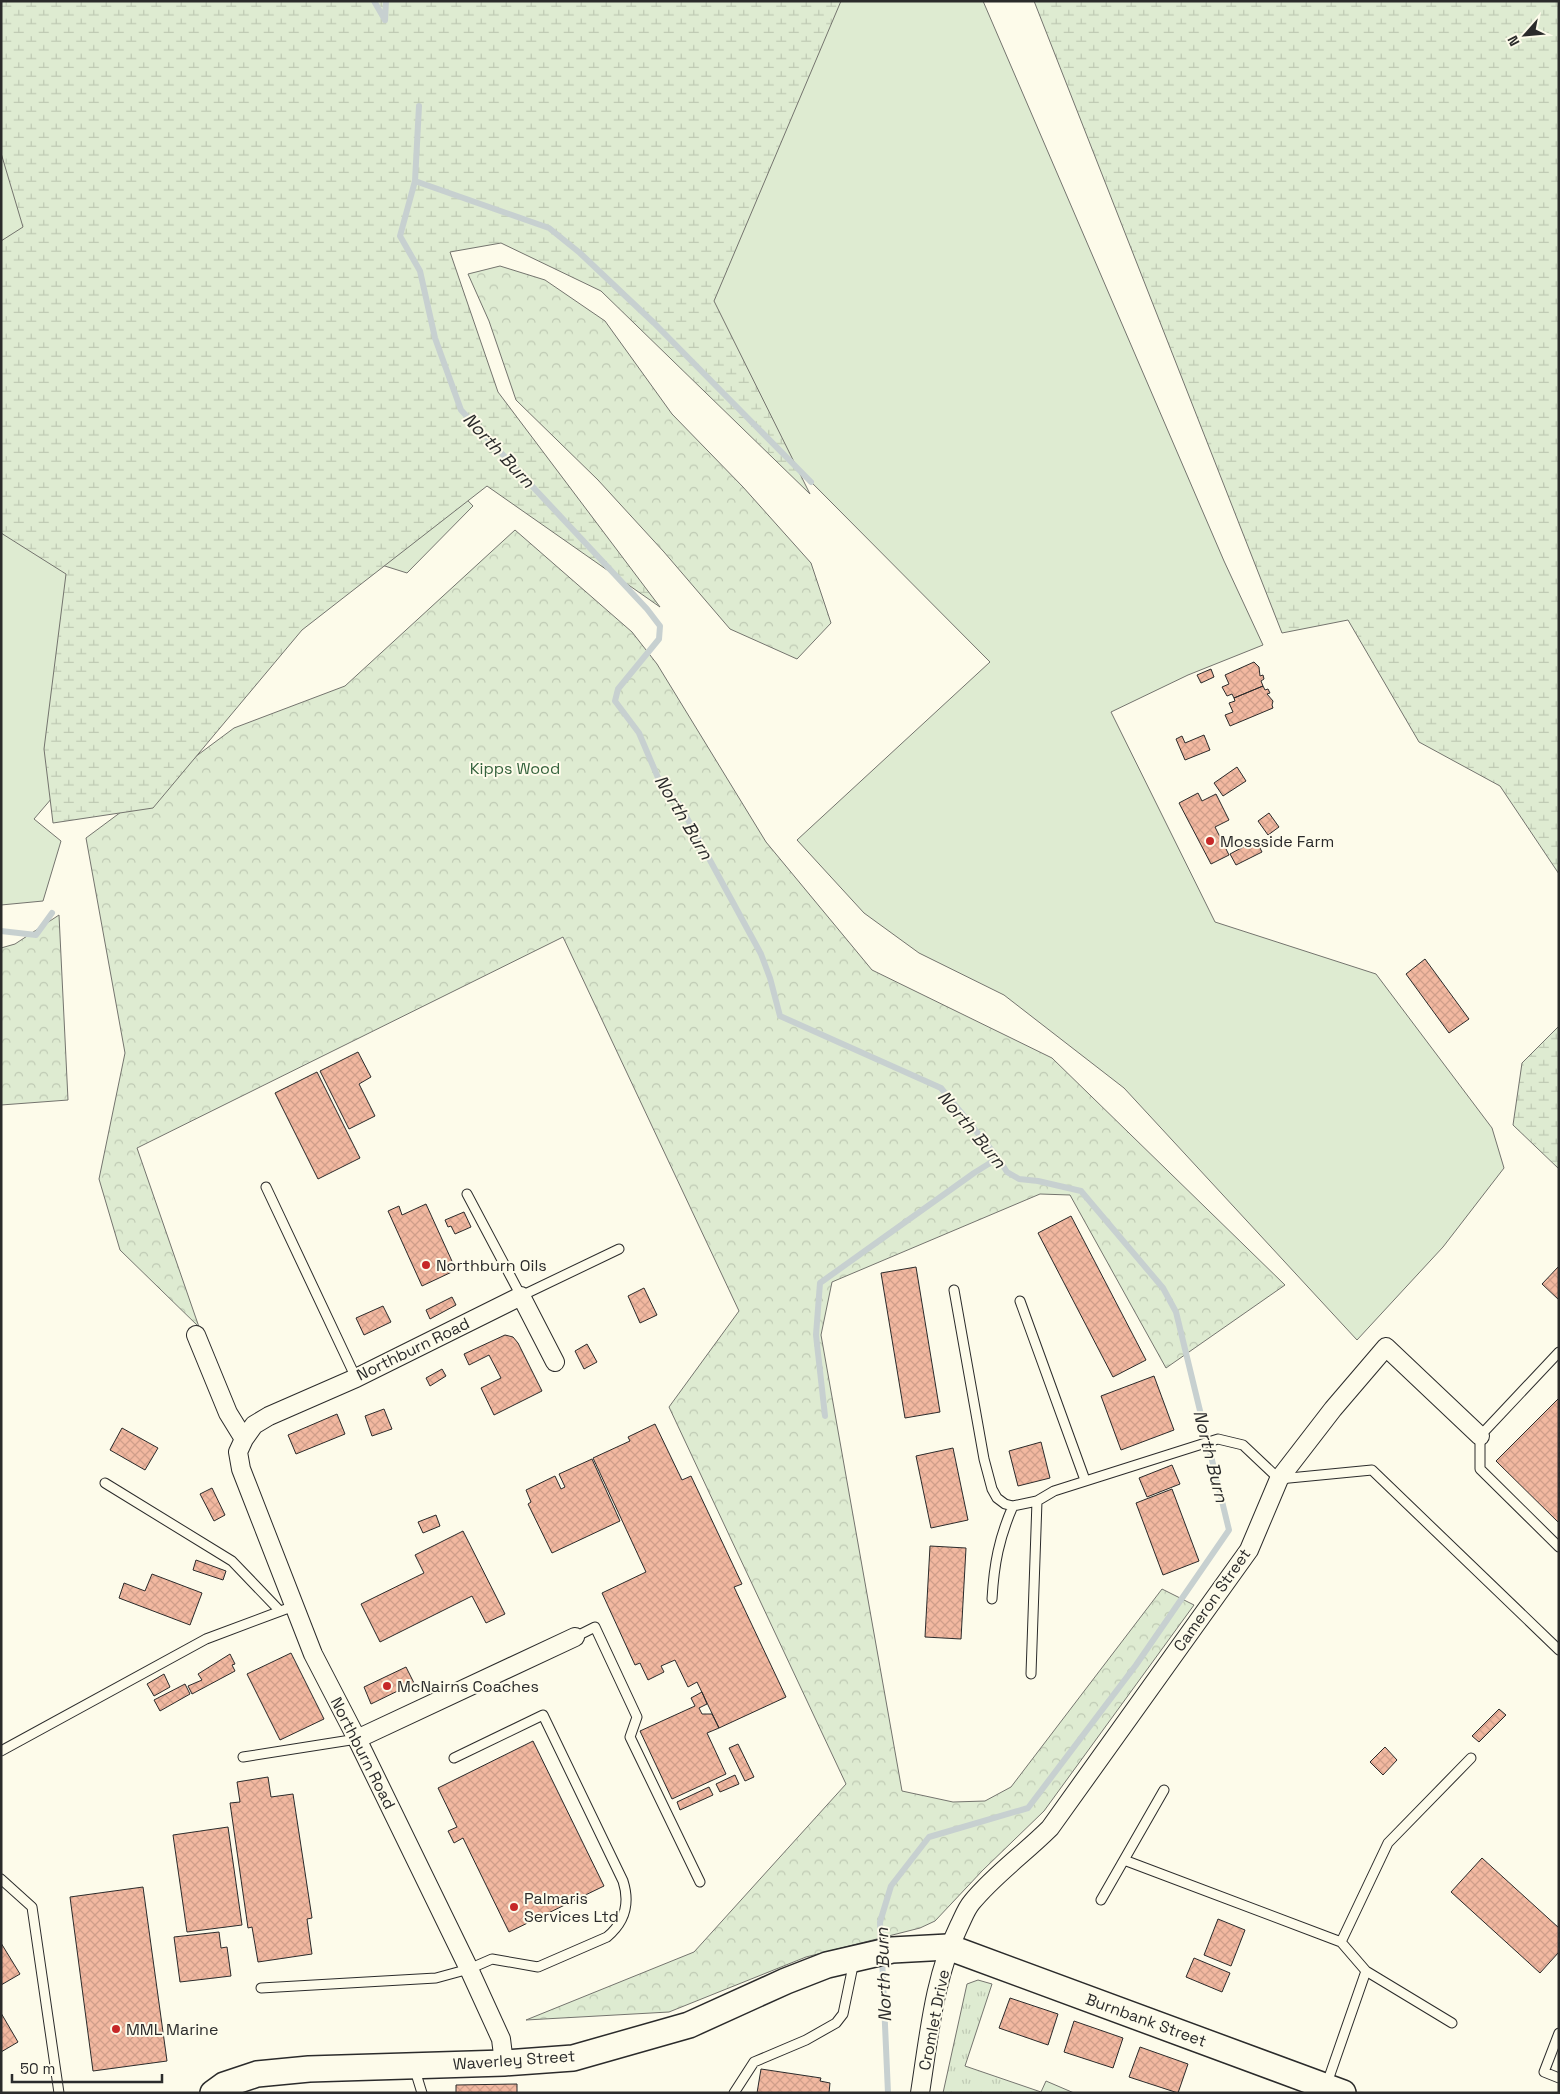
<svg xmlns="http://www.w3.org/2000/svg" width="1560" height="2094" font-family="'Space Grotesk',sans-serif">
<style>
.green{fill:#deebd1;stroke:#74746e}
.forest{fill:url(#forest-crowns);stroke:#74746e}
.wetland{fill:url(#wetland-marsh);stroke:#74746e}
.park{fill:url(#park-tufts);stroke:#74746e}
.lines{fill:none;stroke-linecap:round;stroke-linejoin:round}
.stream{stroke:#c7d0d0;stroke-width:6}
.building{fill:url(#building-cross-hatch);stroke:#2b2b2b}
.lane-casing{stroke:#2b2b2b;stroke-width:11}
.street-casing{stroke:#2b2b2b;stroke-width:20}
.secondary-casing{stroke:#2b2b2b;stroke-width:28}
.lane{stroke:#fdfbea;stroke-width:9}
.street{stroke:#fdfbea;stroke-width:18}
.secondary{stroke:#fdfbea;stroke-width:25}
.poi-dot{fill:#c62828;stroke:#fdfbea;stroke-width:2}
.labels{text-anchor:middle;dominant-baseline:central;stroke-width:4;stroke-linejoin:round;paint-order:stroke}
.park-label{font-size:16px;fill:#34623c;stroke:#fdfbea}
.poi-label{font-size:16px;fill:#2b2b2b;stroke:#fdfbea;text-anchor:start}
.street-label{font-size:16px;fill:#2b2b2b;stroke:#fdfbea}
.water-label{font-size:18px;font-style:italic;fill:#2b2b2b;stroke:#fdfbea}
</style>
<defs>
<pattern id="forest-crowns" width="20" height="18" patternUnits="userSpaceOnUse" patternTransform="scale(1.25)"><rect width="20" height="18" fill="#deebd1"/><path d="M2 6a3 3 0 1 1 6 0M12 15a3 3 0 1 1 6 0" fill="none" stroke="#bfcab4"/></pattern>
<pattern id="wetland-marsh" width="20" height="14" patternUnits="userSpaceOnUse" patternTransform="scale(1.25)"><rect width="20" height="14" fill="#deebd1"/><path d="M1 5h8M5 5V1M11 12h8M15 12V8" fill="none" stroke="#bfcab4"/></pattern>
<pattern id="park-tufts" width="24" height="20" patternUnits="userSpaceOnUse" patternTransform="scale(1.25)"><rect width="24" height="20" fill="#deebd1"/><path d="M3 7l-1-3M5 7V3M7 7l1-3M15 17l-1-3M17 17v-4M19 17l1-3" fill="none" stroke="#bfcab4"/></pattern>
<pattern id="building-cross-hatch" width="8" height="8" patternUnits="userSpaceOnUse" patternTransform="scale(1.25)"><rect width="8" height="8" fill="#f2b8a0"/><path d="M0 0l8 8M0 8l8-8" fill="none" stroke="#d09e8a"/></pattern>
</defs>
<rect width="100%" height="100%" fill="#fdfbea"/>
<path class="green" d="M 1,1 L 983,1 L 1224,561 L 1263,645 L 1188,675 L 1111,712 L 1215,922 L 1376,974 L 1492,1128 L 1504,1168 L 1443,1247 L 1357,1340 L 1124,1088 L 1004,995 L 919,953 L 864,913 L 797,840 L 990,662 L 520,189 L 449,226 L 398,428 L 473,506 L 407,573 L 369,561 L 88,756 L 34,819 L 61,841 L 43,901 L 1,905 Z"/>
<path class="forest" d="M 500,266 L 545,280 L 605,321 L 672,414 L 743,487 L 811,563 L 831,623 L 797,659 L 730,629 L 664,552 L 598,480 L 516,400 L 489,321 L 468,274 Z
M 515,530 L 632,632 L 657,664 L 766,842 L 872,970 L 1052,1058 L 1285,1285 L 1166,1368 L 1070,1195 L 1040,1194 L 832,1282 L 821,1335 L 902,1791 L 953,1802 L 985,1801 L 1011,1787 L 1162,1589 L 1194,1605 L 1044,1811 L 983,1870 L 935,1921 L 920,1928 L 806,1957 L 669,2012 L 526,2020 L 694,1952 L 846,1784 L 669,1407 L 739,1311 L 563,937 L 137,1148 L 199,1327 L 120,1250 L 99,1179 L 125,1053 L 86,838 L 234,728 L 345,686 Z
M 59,915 L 68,1100 L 1,1105 L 1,948 L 15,944 Z"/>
<path class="wetland" d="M 1,1 L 841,1 L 714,301 L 810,494 L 601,291 L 501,243 L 450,252 L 498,392 L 660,607 L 487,486 L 302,630 L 153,808 L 53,823 L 44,749 L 66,574 L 1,533 L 1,241 L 23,227 L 1,153 Z
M 1034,1 L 1559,1 L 1559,874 L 1500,786 L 1419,742 L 1348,620 L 1282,633 Z
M 1559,1026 L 1559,1169 L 1513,1125 L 1522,1063 Z"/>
<path class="park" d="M 978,1980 L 992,1984 L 965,2066 L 1041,2092 L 1046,2081 L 1074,2093 L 943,2093 L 967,1984 Z"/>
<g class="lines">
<path class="stream" d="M 374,1 L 385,20
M 385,20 L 386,1
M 419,106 L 415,181 L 400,236 L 420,271 L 435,338 L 461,410 L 647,609 L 660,626 L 659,639 L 618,689 L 615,701 L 639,733 L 659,780 L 681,807 L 761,954 L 770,978 L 780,1016 L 941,1088 L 998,1158 L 1007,1172 L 1019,1179 L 1038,1181 L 1081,1191 L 1163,1288 L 1176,1312 L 1229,1530 L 1136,1665 L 1028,1808 L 929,1837 L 891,1886 L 880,1922 L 881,1947
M 415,181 L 549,228 L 580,253 L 654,323 L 811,482
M 1,931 L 36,935 L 52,913
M 825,1416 L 816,1335 L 820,1283 L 974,1173 L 998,1158
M 882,1957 L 888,2093"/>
</g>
<path class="building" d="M 1254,662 L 1259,667 L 1260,676 L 1263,675 L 1264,679 L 1261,681 L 1263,686 L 1234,698 L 1232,694 L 1227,696 L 1222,687 L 1229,684 L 1225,675 Z
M 1211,669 L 1214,677 L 1201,683 L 1197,675 Z
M 1263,686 L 1265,690 L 1268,689 L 1270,693 L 1267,694 L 1273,701 L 1272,705 L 1273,708 L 1230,726 L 1225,715 L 1233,712 L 1229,703 L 1235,701 L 1234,698 Z
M 1204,735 L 1210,750 L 1185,760 L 1176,739 L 1182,736 L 1185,743 Z
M 1237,767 L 1246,781 L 1223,796 L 1214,783 Z
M 1198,793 L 1202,801 L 1216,794 L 1229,820 L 1215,827 L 1229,855 L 1211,864 L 1179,803 Z
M 1269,813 L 1279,827 L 1268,835 L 1258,821 Z
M 1256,840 L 1262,852 L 1236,865 L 1230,854 Z
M 1425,959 L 1469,1019 L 1449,1033 L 1406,974 Z
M 358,1052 L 371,1077 L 359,1084 L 375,1116 L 349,1129 L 320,1071 Z
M 317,1072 L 360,1158 L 318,1179 L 275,1093 Z
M 426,1204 L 456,1270 L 422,1286 L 388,1211 L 399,1206 L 402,1215 Z
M 464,1212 L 471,1227 L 455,1234 L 451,1226 L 448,1227 L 445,1220 Z
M 1071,1216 L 1146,1360 L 1113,1377 L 1038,1233 Z
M 1559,1266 L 1559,1300 L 1542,1284 Z
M 916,1267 L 940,1412 L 905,1418 L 881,1273 Z
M 644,1288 L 657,1315 L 640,1323 L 628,1296 Z
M 452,1297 L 456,1305 L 430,1319 L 426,1310 Z
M 383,1306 L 391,1322 L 364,1335 L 356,1318 Z
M 505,1335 L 513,1337 L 518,1343 L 542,1391 L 494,1415 L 481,1388 L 501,1378 L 489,1355 L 469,1365 L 464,1354 Z
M 587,1344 L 597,1362 L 584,1369 L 575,1351 Z
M 442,1369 L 446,1376 L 430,1386 L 426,1378 Z
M 1154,1376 L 1174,1430 L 1121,1450 L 1101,1396 Z
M 1559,1398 L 1559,1523 L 1496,1461 Z
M 384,1409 L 392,1429 L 372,1436 L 365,1416 Z
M 337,1414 L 345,1434 L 296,1454 L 288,1435 Z
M 655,1424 L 682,1480 L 691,1476 L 742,1584 L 734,1587 L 786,1697 L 719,1728 L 697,1682 L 688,1687 L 675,1660 L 661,1666 L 664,1672 L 648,1680 L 640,1663 L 635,1665 L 602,1593 L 646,1572 L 593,1458 L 630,1441 L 628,1437 Z
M 122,1428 L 158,1448 L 145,1470 L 110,1450 Z
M 1041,1442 L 1050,1478 L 1018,1486 L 1009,1451 Z
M 953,1448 L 968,1520 L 931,1528 L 916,1456 Z
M 592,1459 L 620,1521 L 552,1553 L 528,1504 L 531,1502 L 526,1490 L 555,1476 L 561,1489 L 565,1487 L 559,1474 Z
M 1172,1465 L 1180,1484 L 1147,1497 L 1139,1478 Z
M 212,1488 L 225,1515 L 214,1521 L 200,1494 Z
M 1172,1489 L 1199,1561 L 1163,1575 L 1136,1503 Z
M 436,1515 L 440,1526 L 423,1533 L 418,1522 Z
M 463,1531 L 505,1614 L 486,1623 L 472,1596 L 380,1642 L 361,1604 L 424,1573 L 415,1555 Z
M 930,1546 L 966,1548 L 961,1639 L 925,1637 Z
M 196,1560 L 226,1571 L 223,1580 L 193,1570 Z
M 152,1574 L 202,1593 L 190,1625 L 119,1598 L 124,1583 L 145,1591 Z
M 291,1653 L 324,1719 L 280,1740 L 247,1674 Z
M 230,1654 L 235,1664 L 232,1665 L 235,1671 L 192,1694 L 188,1686 L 202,1680 L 198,1674 Z
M 406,1667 L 414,1683 L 371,1704 L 364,1687 Z
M 164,1674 L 170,1687 L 154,1696 L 147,1684 Z
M 185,1684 L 190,1694 L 160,1711 L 154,1700 Z
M 702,1692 L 707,1704 L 699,1708 L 702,1714 L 712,1714 L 719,1728 L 707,1733 L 726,1774 L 672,1799 L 640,1731 L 695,1706 L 691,1698 Z
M 1499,1709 L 1506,1715 L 1479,1742 L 1472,1736 Z
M 533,1741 L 604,1886 L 509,1932 L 463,1838 L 454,1843 L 448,1831 L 457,1827 L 438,1788 Z
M 738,1744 L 754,1777 L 745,1781 L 729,1748 Z
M 1385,1747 L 1397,1760 L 1383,1775 L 1370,1762 Z
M 735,1775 L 739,1784 L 720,1792 L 716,1784 Z
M 268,1777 L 271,1797 L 293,1794 L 312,1918 L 307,1919 L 312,1954 L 258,1962 L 252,1927 L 248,1928 L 230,1803 L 240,1802 L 237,1782 Z
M 709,1787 L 713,1795 L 680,1810 L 677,1802 Z
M 228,1827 L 242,1925 L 187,1932 L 173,1835 Z
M 1482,1858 L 1559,1928 L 1559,1952 L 1540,1973 L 1451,1892 Z
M 143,1887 L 167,2061 L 93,2071 L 70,1897 Z
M 1218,1919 L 1245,1930 L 1231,1966 L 1204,1955 Z
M 219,1932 L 221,1948 L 227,1947 L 231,1976 L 180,1982 L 174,1937 Z
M 1,1943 L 20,1974 L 1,1985 Z
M 1194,1958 L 1230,1973 L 1222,1992 L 1186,1977 Z
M 1010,1998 L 1058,2014 L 1048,2045 L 999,2028 Z
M 1,2013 L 18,2042 L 1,2052 Z
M 1074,2021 L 1123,2038 L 1113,2068 L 1064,2052 Z
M 1140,2047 L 1188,2064 L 1178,2093 L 1129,2077 Z
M 761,2069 L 821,2078 L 820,2081 L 830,2083 L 829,2093 L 757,2093 Z
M 517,2084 L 517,2093 L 456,2093 L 456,2085 Z"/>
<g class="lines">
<defs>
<path id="lane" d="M 266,1187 L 356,1378
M 467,1194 L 521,1296 L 619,1249
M 954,1290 L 984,1459 L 992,1489 L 997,1498 L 1005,1504 L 1013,1506 L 1037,1501 L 1054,1491 L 1218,1439 L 1243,1445 L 1279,1479 L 1372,1470 L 1559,1650
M 1020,1301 L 1085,1480
M 1559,1352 L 1480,1436 L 1480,1469 L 1559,1547
M 105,1483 L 232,1561 L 280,1611
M 992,1599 C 994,1564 999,1538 1013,1506
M 575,1637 L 595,1627 L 637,1717 L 630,1737 L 700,1882
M 1031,1674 L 1037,1501
M 1,1751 L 206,1639 L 294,1606
M 243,1757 L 357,1739
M 1124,1860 L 1341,1942 L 1366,1971
M 1,1879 L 32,1907 L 59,2093
M 1101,1900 L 1164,1790
M 1341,1942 L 1388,1843 L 1471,1758
M 261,1988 L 436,1978 L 469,1969 L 492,1959 L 538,1967 L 607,1937 C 625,1922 630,1903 623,1881 L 543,1715 L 454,1758
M 1559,2033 L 1544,2072 L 1559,2078
M 414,2067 L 422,2093
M 1326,2086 L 1366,1971 L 1452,2023
M 734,2093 L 754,2062 L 806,2040 L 836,2023 L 843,2014 L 854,1961"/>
<path id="street" d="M 196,1335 L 228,1413 L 244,1439 L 238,1452 L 241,1469 L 313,1654 L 357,1739 L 469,1969 L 501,2039 L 504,2063
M 244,1439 L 254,1425 L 269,1416 L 356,1378 L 521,1296 L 555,1362
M 357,1739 L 575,1637
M 920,2093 C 929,2036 934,1977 959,1926 C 963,1918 966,1909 972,1902 C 995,1874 1024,1854 1050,1828 L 1249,1550 L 1279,1479 L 1333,1409 L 1386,1347 L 1480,1436"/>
<path id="secondary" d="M 213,2093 L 224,2085 L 257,2074 L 309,2069 L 504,2063 L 573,2058 L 689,2025 L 786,1981 L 827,1965 L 892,1950 L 948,1947 L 1343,2093"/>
</defs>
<use href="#lane" class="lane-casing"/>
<use href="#street" class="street-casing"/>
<use href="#secondary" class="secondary-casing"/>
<use href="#lane" class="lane"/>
<use href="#street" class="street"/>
<use href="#secondary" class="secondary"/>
</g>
<g class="poi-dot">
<circle cx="1210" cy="841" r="5"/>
<circle cx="426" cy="1265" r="5"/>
<circle cx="387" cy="1686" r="5"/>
<circle cx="514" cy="1907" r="5"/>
<circle cx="116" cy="2029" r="5"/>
</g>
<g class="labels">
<g class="park-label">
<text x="515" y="768">Kipps Wood</text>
</g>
<g class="poi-label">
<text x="1220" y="841">Mossside Farm</text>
<text x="436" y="1265">Northburn Oils</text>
<text x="397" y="1686">McNairns Coaches</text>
<text x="524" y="1898">Palmaris<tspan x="524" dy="18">Services Ltd</tspan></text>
<text x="126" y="2029">MML Marine</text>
</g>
<g class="street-label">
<text transform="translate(413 1349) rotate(-26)">Northburn Road</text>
<text transform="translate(1212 1600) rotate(-55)">Cameron Street</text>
<text transform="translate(363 1753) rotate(63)">Northburn Road</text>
<text transform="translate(934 2020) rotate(-79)">Cromlet Drive</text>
<text transform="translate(1146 2020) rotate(20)">Burnbank Street</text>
<text transform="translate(514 2060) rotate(-4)">Waverley Street</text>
</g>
<g class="water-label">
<text transform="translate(499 450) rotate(47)">North Burn</text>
<text transform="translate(684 817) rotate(59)">North Burn</text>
<text transform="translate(972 1129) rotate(50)">North Burn</text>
<text transform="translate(1211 1456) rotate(76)">North Burn</text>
<text transform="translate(883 1975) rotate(-92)">North Burn</text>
</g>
</g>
<rect width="1560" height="2094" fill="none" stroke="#2b2b2b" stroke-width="5"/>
<g transform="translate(1525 35) rotate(243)" stroke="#fdfbea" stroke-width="4" paint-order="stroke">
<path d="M0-4L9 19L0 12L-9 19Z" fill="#2b2b2b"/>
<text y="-8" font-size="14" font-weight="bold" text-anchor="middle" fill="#2b2b2b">N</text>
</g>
<path d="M12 2074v8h150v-8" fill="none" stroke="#2b2b2b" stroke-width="2.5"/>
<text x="20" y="2074" font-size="15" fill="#2b2b2b" stroke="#fdfbea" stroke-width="4" paint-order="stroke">50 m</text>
</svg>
